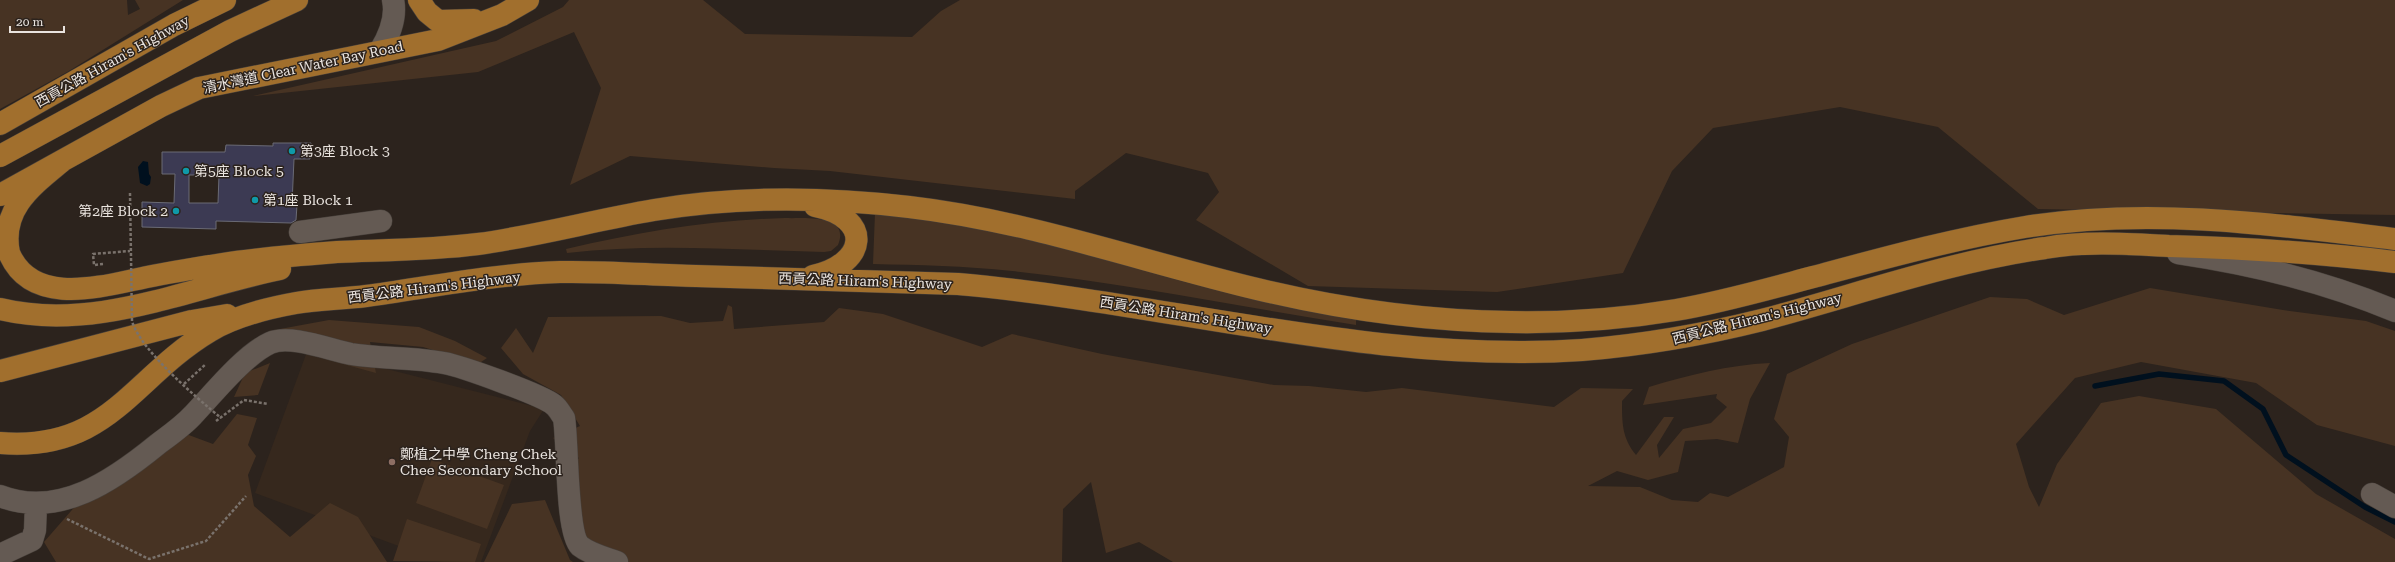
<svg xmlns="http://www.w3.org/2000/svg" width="2395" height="562" font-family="'Roboto Serif','Noto Sans TC',serif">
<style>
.built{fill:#36281d}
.green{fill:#473323}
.water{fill:#00101e}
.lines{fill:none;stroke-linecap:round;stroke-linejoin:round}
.stream{stroke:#00101e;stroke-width:5.5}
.building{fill:#3c3a53;stroke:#6a6a75;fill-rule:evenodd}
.minor-casing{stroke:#47403b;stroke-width:23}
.major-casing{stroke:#47403b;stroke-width:23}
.path{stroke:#7a726c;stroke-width:2.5;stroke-dasharray:3 2;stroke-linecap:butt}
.minor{stroke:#645a53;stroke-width:22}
.major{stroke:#a16f2d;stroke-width:22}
.path-bridge{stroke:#7a726c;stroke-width:2.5;stroke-dasharray:3 2;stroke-linecap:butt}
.culture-dot{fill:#0f9aa8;stroke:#2c231d;stroke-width:1.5}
.education-dot{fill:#8d6e63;stroke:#2c231d;stroke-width:1.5}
.labels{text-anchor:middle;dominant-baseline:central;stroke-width:3;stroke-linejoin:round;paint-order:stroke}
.street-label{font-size:14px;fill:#eae4df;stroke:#2c231d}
.poi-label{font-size:14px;fill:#eae4df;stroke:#2c231d;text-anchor:start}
</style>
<rect width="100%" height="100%" fill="#2c231d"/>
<path class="built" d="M 308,349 L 544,409 L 530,431 L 481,562 L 442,562 L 255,493 Z"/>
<path class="green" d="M 0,0 L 127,0 L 128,15 L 140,9 L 135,0 L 183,0 L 69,71 L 0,109 Z
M 569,0 L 703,0 L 745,34 L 912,37 L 941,11 L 960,0 L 2395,0 L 2395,215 L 2038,209 L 1938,127 L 1840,107 L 1713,128 L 1672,171 L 1623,273 L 1497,292 L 1308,286 L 1196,220 L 1219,192 L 1208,173 L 1126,153 L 1075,191 L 1075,199 L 830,171 L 774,168 L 630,156 L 570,185 L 601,88 L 574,32 L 478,72 L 253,96 L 496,41 L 563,7 Z
M 875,213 L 928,219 L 1039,239 L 1185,282 L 1280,305 L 1356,320 L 1356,325 C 1241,307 1127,283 1012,271 C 965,266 919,265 873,264 Z
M 785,218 C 803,219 851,213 838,245 L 831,251 L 824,252 C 738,250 652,243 567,253 L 566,249 C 640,232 709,220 785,218 Z
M 2150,288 L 2283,310 L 2366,321 L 2395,331 L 2395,446 L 2317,425 L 2256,383 L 2141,362 L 2075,378 L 2016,444 L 2029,487 L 2039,507 L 2057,464 L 2101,403 L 2139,396 L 2216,409 L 2316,494 L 2395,539 L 2395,562 L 1173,562 L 1139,542 L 1106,553 L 1091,482 L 1063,509 L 1062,562 L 619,562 L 564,523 L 560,476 L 579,458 L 553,438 L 580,426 L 561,395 L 523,374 L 501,348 L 516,328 L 533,353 L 548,317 L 661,316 L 690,323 L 723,321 L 728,305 L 732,307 L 734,329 L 824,322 L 839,308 L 883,314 L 982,347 L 1012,334 L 1102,354 L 1274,385 L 1309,386 L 1366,392 L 1402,388 L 1554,407 L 1581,388 L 1633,389 L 1622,401 C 1622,423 1622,438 1636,455 L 1664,417 L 1674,417 L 1657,445 L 1659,458 L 1683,429 L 1711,423 L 1727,407 L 1716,398 L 1717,394 L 1643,405 L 1649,387 C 1689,375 1728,365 1770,363 L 1750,399 L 1738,443 L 1717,439 L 1685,441 L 1678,472 L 1648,480 L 1617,471 L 1588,486 L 1640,487 L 1672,500 L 1698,502 L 1710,493 L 1728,497 L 1784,467 L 1789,437 L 1774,419 L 1787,374 L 1852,344 L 1990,297 L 2027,299 L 2064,315 Z
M 329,320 L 419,327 L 455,341 L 487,358 L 478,364 L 423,347 L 370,342 L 376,373 L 325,359 L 332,343 L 264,335 L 269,331 Z
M 270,363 L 258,395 L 234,397 L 245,373 Z
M 237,414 L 257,418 L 248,445 L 256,456 L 248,475 L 254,506 L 290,537 L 330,503 L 358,517 L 387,562 L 56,562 L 44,542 L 78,503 L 186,434 L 213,444 Z
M 432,459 L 504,485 L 487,529 L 416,503 Z
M 545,500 L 570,560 L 573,562 L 484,562 L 512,504 Z
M 407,519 L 481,544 L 475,562 L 393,561 Z"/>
<path class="water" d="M 143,161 L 148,162 L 149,174 L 151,177 L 150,184 L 147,186 L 140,183 L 138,167 Z"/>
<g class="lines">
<path class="stream" d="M 2095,386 L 2159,374 L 2224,381 L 2263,409 L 2286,455 L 2365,507 L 2395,522"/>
</g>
<path class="building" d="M 273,143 L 311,143 L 310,159 L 294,159 L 292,204 L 297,205 L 296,220 L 291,223 L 216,221 L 216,229 L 142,227 L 142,202 L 174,203 L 175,174 L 162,174 L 162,152 L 225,152 L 226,145 L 273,146 ZM 189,175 L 219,175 L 218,203 L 189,203 Z"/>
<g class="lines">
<defs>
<path id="minor" d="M 380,51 C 389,36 397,18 393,0
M 300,232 L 381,221
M 2178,253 C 2252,264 2327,282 2395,311
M 2372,494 L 2395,507
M 0,496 C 59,519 114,480 158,444 C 170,435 183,426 193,415 C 213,394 244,355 270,343 C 290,334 330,350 351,354 C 381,359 413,357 444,363 C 461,366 542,395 554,405 C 558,408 561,414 564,418 C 568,441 566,533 580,546 C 590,554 606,558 617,562
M 0,555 L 32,540 L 35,530 L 36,504"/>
<path id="major" d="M 419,0 L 427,12 L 438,21 L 474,20
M 0,124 L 174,25 L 225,0
M 0,156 L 230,31 L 297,0
M 61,162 C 32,186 0,209 9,253 C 32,308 103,286 147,277 C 172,272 197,268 222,264 C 260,258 299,255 337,252 C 384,250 431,250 478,244 C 537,236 595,220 654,210 C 738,196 824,197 909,207 C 1029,221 1140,261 1257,289 C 1340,309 1425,321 1511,322 C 1566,323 1622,319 1676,310 C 1723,302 1768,289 1813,277 C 1884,258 1953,239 2025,227 C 2148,207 2273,224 2395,239
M 0,195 L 161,106 L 199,88 L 438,40 L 502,15 L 528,0
M 813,276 C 867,264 874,218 815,206
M 0,309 C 94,332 188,288 280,269
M 0,371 L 192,321 L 227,315
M 0,443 C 109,452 131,378 210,331 C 235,316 268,308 296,303 C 319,299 343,299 366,296 C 431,287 495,274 560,272 C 605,271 651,275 696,276 C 783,279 870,281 958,284 C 1165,302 1372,364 1582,350 C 1643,345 1702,335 1762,320 C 1856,295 1948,262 2045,248 C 2086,241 2128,244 2169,246 C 2245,248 2320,253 2395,262"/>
</defs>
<use href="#minor" class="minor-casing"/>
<use href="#major" class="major-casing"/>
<path class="path" d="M 103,264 L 94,265 L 93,254 L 130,251
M 184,384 L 206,364
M 216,421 L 244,400 L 268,404
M 67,519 L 149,559 L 206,541 L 246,496"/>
<use href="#minor" class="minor"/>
<use href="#major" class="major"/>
<path class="path-bridge" d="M 130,193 L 132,321 C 140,350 197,398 221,418"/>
</g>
<g class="culture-dot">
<circle cx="292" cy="151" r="4"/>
<circle cx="186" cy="171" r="4"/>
<circle cx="255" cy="200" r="4"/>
<circle cx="176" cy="211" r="4"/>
</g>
<circle class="education-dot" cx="392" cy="462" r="4"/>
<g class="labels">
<g class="street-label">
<text transform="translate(112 61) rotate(-29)">西貢公路 Hiram's Highway</text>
<text transform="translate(303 67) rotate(-12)">清水灣道 Clear Water Bay Road</text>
<text transform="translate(865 281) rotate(2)">西貢公路 Hiram's Highway</text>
<text transform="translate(434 287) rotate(-7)">西貢公路 Hiram's Highway</text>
<text transform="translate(1186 315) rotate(9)">西貢公路 Hiram's Highway</text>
<text transform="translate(1757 318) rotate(-14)">西貢公路 Hiram's Highway</text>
</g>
<g class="poi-label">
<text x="300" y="151">第3座 Block 3</text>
<text x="194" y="171">第5座 Block 5</text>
<text x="263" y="200">第1座 Block 1</text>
<text x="168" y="211" text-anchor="end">第2座 Block 2</text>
<text x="400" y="454">鄭植之中學 Cheng Chek<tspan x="400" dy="16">Chee Secondary School</tspan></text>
</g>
</g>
<path d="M10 26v6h54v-6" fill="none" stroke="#eae4df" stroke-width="2"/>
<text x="16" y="26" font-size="12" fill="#eae4df" stroke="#2c231d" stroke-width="3" paint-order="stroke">20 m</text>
</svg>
